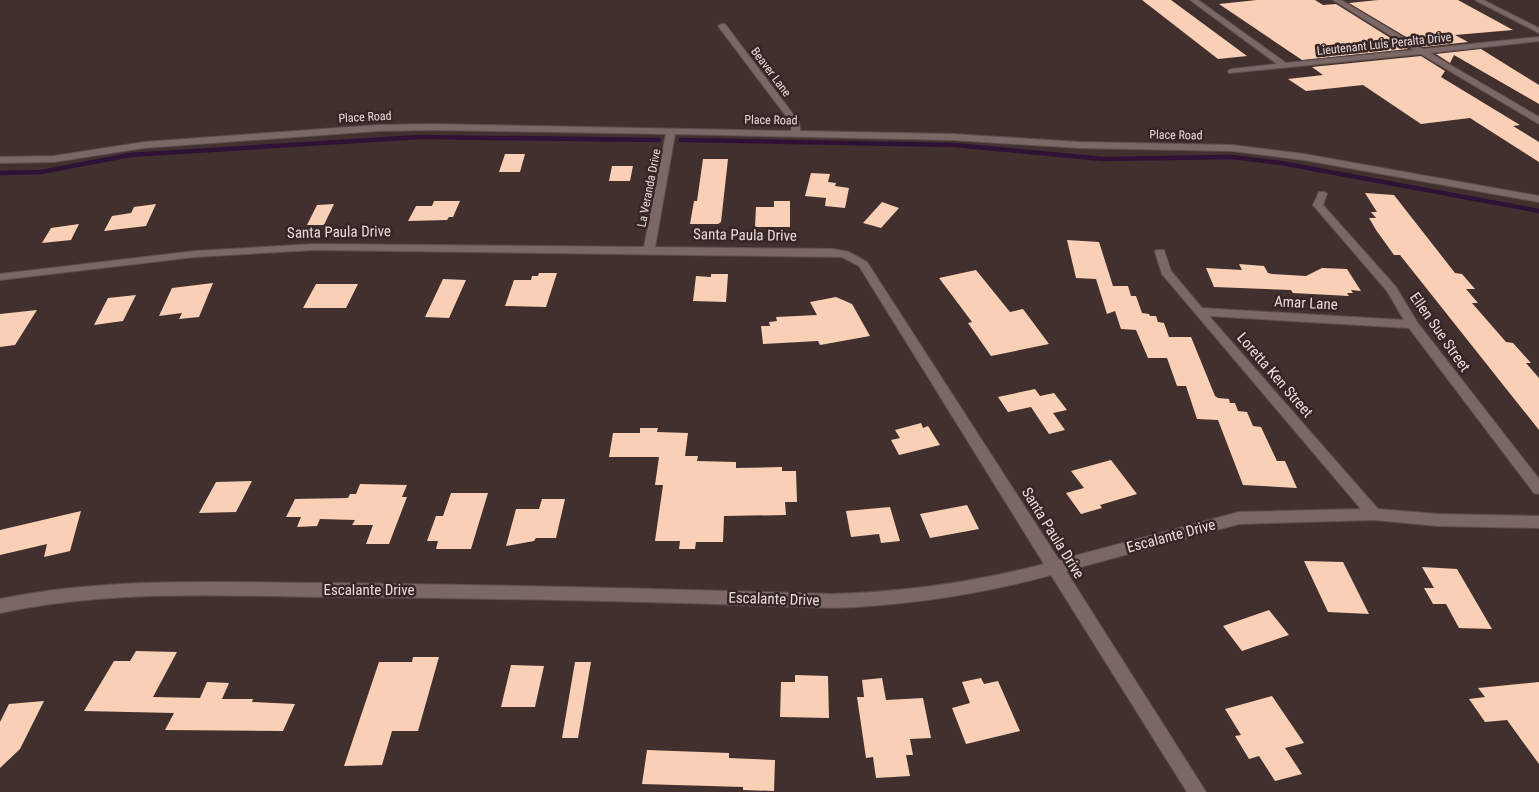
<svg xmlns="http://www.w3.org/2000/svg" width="1539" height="792" font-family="'Roboto Condensed',sans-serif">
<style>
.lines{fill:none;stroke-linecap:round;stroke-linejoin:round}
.stream{stroke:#2d1236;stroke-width:4.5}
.building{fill:#f9d0b5}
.minor-casing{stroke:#5d4f4e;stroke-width:2}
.minor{fill:#7b6766;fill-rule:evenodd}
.labels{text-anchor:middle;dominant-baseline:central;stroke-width:5;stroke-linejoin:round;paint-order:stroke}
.far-street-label{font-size:12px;fill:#e7dcdb;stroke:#372625}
.street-label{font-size:15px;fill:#e7dcdb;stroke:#372625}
</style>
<rect width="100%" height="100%" fill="#42302f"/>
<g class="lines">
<path class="stream" d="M 681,140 L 955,145 L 1103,159 L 1232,157 L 1281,163 L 1539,211
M 0,173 L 41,172 L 130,155 L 420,137 L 659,140"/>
</g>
<path class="building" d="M 1142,0 L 1171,0 L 1247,56 L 1218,59 Z
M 1257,0 L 1315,0 L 1323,5 L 1336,4 L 1408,49 L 1302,60 L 1219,4 Z
M 1378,0 L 1458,0 L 1513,30 L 1455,35 L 1468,42 L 1423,47 L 1349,3 Z
M 1481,49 L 1539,85 L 1539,104 L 1454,55 L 1450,63 L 1436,54 Z
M 1421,56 L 1445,71 L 1441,77 L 1520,125 L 1513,126 L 1539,142 L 1539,162 L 1470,118 L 1421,124 L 1363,85 L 1306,91 L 1288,79 L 1323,75 L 1312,67 Z
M 505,154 L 525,154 L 520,172 L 499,172 Z
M 703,159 L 728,159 L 721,222 L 718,224 L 690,224 L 694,201 L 697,201 Z
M 612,166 L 633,166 L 630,181 L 609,181 Z
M 811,173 L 830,174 L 828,182 L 836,183 L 835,186 L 849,188 L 845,208 L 825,206 L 826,198 L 805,196 Z
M 1365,193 L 1394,195 L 1455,273 L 1462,274 L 1475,289 L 1466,289 L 1478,303 L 1472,303 L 1506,342 L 1513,343 L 1531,363 L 1526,363 L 1539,378 L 1539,430 L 1400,255 L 1394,255 L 1376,230 L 1369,218 L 1376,218 L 1371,212 L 1377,212 Z
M 434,201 L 460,201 L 453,217 L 449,217 L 447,220 L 408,221 L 416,206 L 432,206 Z
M 774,201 L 790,201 L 790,227 L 755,227 L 756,207 L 774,207 Z
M 882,202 L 899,208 L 881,228 L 863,223 Z
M 156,204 L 146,226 L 104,231 L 112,216 L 131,213 L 134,207 Z
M 334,204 L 324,225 L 307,225 L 317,205 Z
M 79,224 L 71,240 L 42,243 L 51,228 Z
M 1067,240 L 1099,242 L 1113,286 L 1128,286 L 1131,296 L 1136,296 L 1142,313 L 1149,314 L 1150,316 L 1156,316 L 1158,322 L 1164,323 L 1169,337 L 1191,337 L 1215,396 L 1218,398 L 1229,399 L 1230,403 L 1235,403 L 1238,411 L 1247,412 L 1253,426 L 1261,427 L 1277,461 L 1285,461 L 1297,488 L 1243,485 L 1218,420 L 1197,419 L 1186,386 L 1177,386 L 1167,358 L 1148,358 L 1136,330 L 1121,329 L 1115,311 L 1107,314 L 1096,279 L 1076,278 Z
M 1239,264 L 1264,266 L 1268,273 L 1272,274 L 1306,276 L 1322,268 L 1347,269 L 1361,291 L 1351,290 L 1353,293 L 1347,293 L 1349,296 L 1293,293 L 1291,290 L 1214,287 L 1206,268 L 1242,270 Z
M 976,270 L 1010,312 L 1023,309 L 1049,344 L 991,356 L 968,323 L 972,322 L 939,278 Z
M 539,273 L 557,273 L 546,307 L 505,306 L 514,280 L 531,280 L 532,276 L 538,276 Z
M 711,274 L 728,274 L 726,302 L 693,301 L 696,276 L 711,277 Z
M 443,279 L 466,280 L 449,318 L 425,317 Z
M 213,283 L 199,317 L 179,319 L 182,313 L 159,316 L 172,288 Z
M 316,284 L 358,284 L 346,308 L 303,308 Z
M 136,295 L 123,321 L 94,325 L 108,298 Z
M 836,297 L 852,304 L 870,336 L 820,345 L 818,341 L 763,344 L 761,326 L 770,326 L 769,322 L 777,321 L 776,317 L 817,315 L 810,302 Z
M 37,310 L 15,345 L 0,347 L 0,314 Z
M 1035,389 L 1040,396 L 1054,393 L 1067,410 L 1053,413 L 1065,430 L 1049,434 L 1031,407 L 1008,412 L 998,397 Z
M 921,423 L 923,428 L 928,426 L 940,445 L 899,455 L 891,440 L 900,438 L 895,430 Z
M 640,428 L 658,428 L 657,432 L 688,433 L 685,456 L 698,456 L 697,461 L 736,462 L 736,468 L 782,467 L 782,471 L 796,471 L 797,502 L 785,502 L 786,515 L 724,516 L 723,542 L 696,542 L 695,549 L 679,549 L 680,541 L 655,541 L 663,485 L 655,485 L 659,457 L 609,457 L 613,433 L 640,433 Z
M 1111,460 L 1137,494 L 1100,505 L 1102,508 L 1081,514 L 1066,493 L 1084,488 L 1071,471 Z
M 252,481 L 236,512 L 199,513 L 216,482 Z
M 360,484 L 407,485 L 402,497 L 407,497 L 389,544 L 366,544 L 373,525 L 352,525 L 355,520 L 320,519 L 317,526 L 297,527 L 301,517 L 286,517 L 295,499 L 348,498 L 350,494 L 356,494 Z
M 451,493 L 488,493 L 471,549 L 436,549 L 438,541 L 427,541 L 436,516 L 443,516 Z
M 542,499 L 565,499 L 556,538 L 536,538 L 534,541 L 506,546 L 516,509 L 539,509 Z
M 967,505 L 979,529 L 930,538 L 920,514 Z
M 890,507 L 900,541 L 881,543 L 879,534 L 851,537 L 846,511 Z
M 81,511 L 70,551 L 44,557 L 47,544 L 0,555 L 0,530 Z
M 1304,561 L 1343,562 L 1369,614 L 1328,612 Z
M 1422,567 L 1457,569 L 1492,629 L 1459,628 L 1446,604 L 1433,604 L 1424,588 L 1434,588 Z
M 1269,610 L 1289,635 L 1242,651 L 1223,626 Z
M 136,651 L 177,652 L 153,697 L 200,698 L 207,682 L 229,683 L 222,699 L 253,699 L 252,702 L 295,704 L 283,731 L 165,730 L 174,713 L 84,711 L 114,661 L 130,661 Z
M 413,657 L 439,657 L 418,731 L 392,731 L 382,765 L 344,766 L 379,662 L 412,662 Z
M 575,662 L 591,662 L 578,738 L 562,738 Z
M 511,665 L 544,666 L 535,707 L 501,707 Z
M 795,675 L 828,676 L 829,718 L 780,717 L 781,682 L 795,682 Z
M 882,678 L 886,700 L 923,698 L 931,738 L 910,739 L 913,755 L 906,755 L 910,776 L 876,778 L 873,757 L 866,758 L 857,697 L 864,697 L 862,680 Z
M 981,678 L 984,684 L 998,681 L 1020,731 L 966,744 L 952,708 L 970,703 L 962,682 Z
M 1539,682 L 1539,764 L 1507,720 L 1485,722 L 1469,699 L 1485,697 L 1478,688 Z
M 1272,696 L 1304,743 L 1285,748 L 1302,774 L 1275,781 L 1259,756 L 1249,759 L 1235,736 L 1241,735 L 1225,709 Z
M 44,701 L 20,749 L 0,768 L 0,722 L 9,704 Z
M 647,750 L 729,753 L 729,758 L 775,760 L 774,791 L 743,790 L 743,787 L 642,784 Z"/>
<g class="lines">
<defs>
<path id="minor" d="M 1190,0 L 1198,0 L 1286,63 L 1414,50 L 1333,0 L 1341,0 L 1423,49 L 1539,37 L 1539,41 L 1430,53 L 1539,117 L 1539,124 L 1421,54 L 1229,73 L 1228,71 L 1232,69 L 1277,64 Z
M 1475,0 L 1483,0 L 1539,28 L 1539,33 Z
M 722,24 L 725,24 L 799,122 L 800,131 L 952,134 L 1080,142 L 1232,145 L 1304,154 L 1539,196 L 1539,202 L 1304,160 L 1232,151 L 1080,148 L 952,140 L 675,134 L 655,247 L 833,249 L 849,252 L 867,262 L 1059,560 L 1239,512 L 1361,509 L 1162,274 L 1155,252 L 1156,250 L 1164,250 L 1171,271 L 1202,308 L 1404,320 L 1387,291 L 1313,205 L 1319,192 L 1325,192 L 1327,194 L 1323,205 L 1396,287 L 1417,322 L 1539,479 L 1539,494 L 1534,493 L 1409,328 L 1209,316 L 1378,509 L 1438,514 L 1539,516 L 1539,528 L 1438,526 L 1374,520 L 1239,524 L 1066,571 L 1206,792 L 1187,792 L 1051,575 C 978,595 908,605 832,608 C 666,602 500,598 334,597 C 219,596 113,589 0,613 L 0,599 C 113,576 220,583 334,583 C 500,585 666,589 832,594 C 904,592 975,582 1044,564 L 859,266 L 842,257 L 315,250 L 195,257 L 0,280 L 0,274 L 195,251 L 315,244 L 644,247 L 666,134 L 430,130 L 378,131 L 144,148 L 54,162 L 0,163 L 0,157 L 54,156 L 144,142 L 378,125 L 430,124 L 791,131 L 792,124 L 718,26 Z"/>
</defs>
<use href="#minor" class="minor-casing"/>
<use href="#minor" class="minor"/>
</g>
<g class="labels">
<g class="far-street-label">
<text transform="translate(1384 44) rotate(-6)">Lieutenant Luis Peralta Drive</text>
<text transform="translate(771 72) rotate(53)">Beaver Lane</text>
<text transform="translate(365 117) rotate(-3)">Place Road</text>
<text transform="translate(771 120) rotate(1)">Place Road</text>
<text transform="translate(1176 135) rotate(1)">Place Road</text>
<text transform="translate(649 188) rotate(-79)">La Veranda Drive</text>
</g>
<g class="street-label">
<text transform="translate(339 232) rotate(-1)">Santa Paula Drive</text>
<text transform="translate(745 235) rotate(1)">Santa Paula Drive</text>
<text transform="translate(1306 303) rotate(3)">Amar Lane</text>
<text transform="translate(1440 332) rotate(55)">Ellen Sue Street</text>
<text transform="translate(1275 375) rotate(49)">Loretta Ken Street</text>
<text transform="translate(1053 533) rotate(58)">Santa Paula Drive</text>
<text transform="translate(1171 536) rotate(-15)">Escalante Drive</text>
<text x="369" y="590">Escalante Drive</text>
<text transform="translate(774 599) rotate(2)">Escalante Drive</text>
</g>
</g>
</svg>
